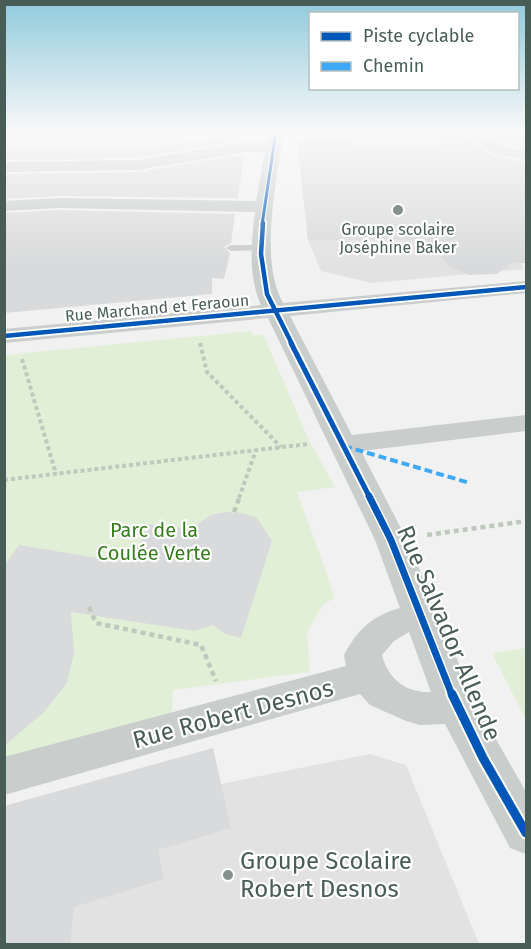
<svg xmlns="http://www.w3.org/2000/svg" width="531" height="949" font-family="'Fira Sans',sans-serif">
<style>
.education{fill:#e3e2e3}
.green{fill:#e1efd7}
.building{fill:#d9dadb}
.lines{fill:none;stroke-linecap:round;stroke-linejoin:round}
.path-far1{stroke:#bec8bd;stroke-width:4;stroke-dasharray:4 3;stroke-linecap:butt}
.path{stroke:#bec8bd;stroke-width:4.5;stroke-dasharray:5 4;stroke-linecap:butt}
.lane{fill:#c9cdcc;fill-rule:evenodd}
.street{fill:#c9cdcc;fill-rule:evenodd}
.quiet{stroke:#3fa9f5;stroke-width:4;stroke-dasharray:8 4;stroke-linecap:butt}
.cycleway-far4-casing{stroke:#fff;stroke-width:5}
.cycleway-far3-casing{stroke:#fff;stroke-width:8}
.cycleway-far2-casing{stroke:#fff;stroke-width:9}
.cycleway-far1-casing{stroke:#fff;stroke-width:10}
.cycleway-casing{stroke:#fff;stroke-width:13}
.cycleway-far4{stroke:#0057b8;stroke-width:3}
.cycleway-far3{stroke:#0057b8;stroke-width:4.5}
.cycleway-far2{stroke:#0057b8;stroke-width:5}
.cycleway-far1{stroke:#0057b8;stroke-width:7}
.cycleway{stroke:#0057b8;stroke-width:9}
.poi-dot{fill:#84918d;stroke:#fff;stroke-width:2}
.labels{text-anchor:middle;dominant-baseline:central;stroke-width:4.5;stroke-linejoin:round;paint-order:stroke}
.far-poi-label{font-size:16px;fill:#495d57;stroke:#fff}
.far-street-label{font-size:16px;fill:#495d57;stroke:#fff}
.park-label{font-size:20px;fill:#367d1b;stroke:#fff}
.near-street-label{font-size:24px;fill:#495d57;stroke:#fff}
.near-poi-label{font-size:24px;fill:#495d57;stroke:#fff;text-anchor:start}
</style>
<rect width="100%" height="100%" fill="#f2f1f2"/>
<path class="education" d="M 307,131 L 458,131 L 487,154 L 461,155 L 524,269 L 372,283 L 321,271 L 308,240 L 297,140 L 304,138 Z
M 213,748 L 221,784 L 370,754 L 406,765 L 479,944 L 5,944 Z"/>
<path class="green" d="M 251,331 L 254,336 L 263,334 L 309,440 L 335,487 L 297,492 L 327,574 L 334,598 L 322,606 L 307,633 L 310,672 L 173,690 L 172,719 L 5,761 L 5,355 Z
M 526,648 L 526,720 L 492,653 Z"/>
<path class="building" d="M 434,131 L 462,131 L 491,155 L 526,162 L 526,263 L 511,263 L 497,274 L 469,275 L 449,266 L 426,240 L 308,240 L 297,140 L 351,140 L 353,148 L 442,148 Z
M 484,131 L 526,131 L 526,148 L 503,144 Z
M 225,137 L 233,142 L 139,158 L 4,160 L 4,148 L 140,149 Z
M 244,154 L 238,198 L 59,196 L 4,199 L 4,174 L 139,172 Z
M 59,210 L 235,214 L 231,243 L 224,247 L 230,253 L 224,279 L 212,278 L 212,294 L 4,313 L 4,213 Z
M 226,512 L 242,513 L 257,518 L 272,541 L 241,638 L 225,634 L 213,625 L 195,631 L 71,612 L 74,653 L 67,683 L 43,713 L 4,746 L 4,566 L 19,545 L 104,559 L 135,553 L 149,524 L 190,529 L 211,515 Z
M 213,748 L 231,828 L 158,850 L 164,879 L 74,907 L 70,945 L 4,945 L 4,806 Z"/>
<g class="lines">
<path class="path-far1" d="M 200,343 L 207,372 L 281,447
M 22,359 L 56,474
M 4,480 L 308,444
M 239,498 L 256,450"/>
<path class="path" d="M 234,512 L 240,496
M 427,535 L 526,521
M 89,607 L 96,623 L 201,645 L 216,681"/>
<path class="lane" d="M 260,245 L 264,246 L 264,250 L 231,251 L 226,248 L 231,245 Z"/>
<path class="street" d="M 269,131 L 283,131 C 278,181 258,257 283,303 L 526,281 L 526,293 L 290,316 L 352,435 L 526,415 L 526,431 L 361,451 L 407,540 L 476,704 L 526,792 L 526,854 L 510,848 L 445,724 L 420,725 L 406,721 L 370,705 L 360,694 L 4,795 L 4,757 L 346,666 L 344,655 C 358,629 372,616 400,608 L 375,540 L 268,318 L 4,343 L 4,329 L 261,305 C 248,276 251,243 255,212 L 59,208 L 4,211 L 4,201 L 59,198 L 256,201 L 265,152 L 244,152 L 139,170 L 4,172 L 4,162 L 139,160 L 244,142 L 267,143 ZM 409,632 L 431,692 C 406,693 388,679 382,655 L 394,641 Z
M 464,131 L 480,131 L 502,146 L 526,150 L 526,160 L 492,153 Z"/>
<path class="quiet" d="M 344,446 L 470,483"/>
<defs>
<path id="cycleway-far4" d="M 262,225 L 276,131"/>
<path id="cycleway-far3" d="M 263,223 L 261,254 L 267,294 L 292,344
M 4,336 L 526,287"/>
<path id="cycleway-far2" d="M 291,343 L 370,498"/>
<path id="cycleway-far1" d="M 369,496 L 391,540 L 452,695"/>
<path id="cycleway" d="M 452,694 L 483,758 L 526,833"/>
</defs>
<use href="#cycleway-far4" class="cycleway-far4-casing"/>
<use href="#cycleway-far3" class="cycleway-far3-casing"/>
<use href="#cycleway-far2" class="cycleway-far2-casing"/>
<use href="#cycleway-far1" class="cycleway-far1-casing"/>
<use href="#cycleway" class="cycleway-casing"/>
<use href="#cycleway-far4" class="cycleway-far4"/>
<use href="#cycleway-far3" class="cycleway-far3"/>
<use href="#cycleway-far2" class="cycleway-far2"/>
<use href="#cycleway-far1" class="cycleway-far1"/>
<use href="#cycleway" class="cycleway"/>
</g>
<linearGradient id="sky" x2="0" y2="1"><stop stop-color="#90cadc"/><stop offset="0.5" stop-color="#f9f9f9"/><stop offset="1" stop-color="#f9f9f9" stop-opacity="0"/></linearGradient>
<rect width="531" height="264" fill="url(#sky)"/>
<g class="poi-dot">
<circle cx="398" cy="210" r="6"/>
<circle cx="228" cy="875" r="6"/>
</g>
<g class="labels">
<g class="far-poi-label">
<text x="398" y="229">Groupe scolaire<tspan x="398" dy="18">Joséphine Baker</tspan></text>
</g>
<g class="far-street-label">
<text transform="translate(157 308) rotate(-5)">Rue Marchand et Feraoun</text>
</g>
<g class="park-label">
<text x="154" y="530">Parc de la<tspan x="154" dy="23">Coulée Verte</tspan></text>
</g>
<g class="near-street-label">
<text transform="translate(449 633) rotate(67)">Rue Salvador Allende</text>
<text transform="translate(233 714) rotate(-15)">Rue Robert Desnos</text>
</g>
<g class="near-poi-label">
<text x="240" y="861">Groupe Scolaire<tspan x="240" dy="28">Robert Desnos</tspan></text>
</g>
</g>
<rect width="531" height="949" fill="none" stroke="#495d57" stroke-width="12"/>
<rect x="309" y="12" width="210" height="78" fill="#ffffff" stroke="#b6bebc" stroke-width="1.5"/>
<rect x="321" y="32" width="30" height="9" fill="#0057b8" stroke="#b6bebc" stroke-width="1.5"/>
<text x="363" y="42" font-size="18" fill="#495d57">Piste cyclable</text>
<rect x="321" y="62" width="30" height="9" fill="#3fa9f5" stroke="#b6bebc" stroke-width="1.5"/>
<text x="363" y="72" font-size="18" fill="#495d57">Chemin</text>
</svg>
